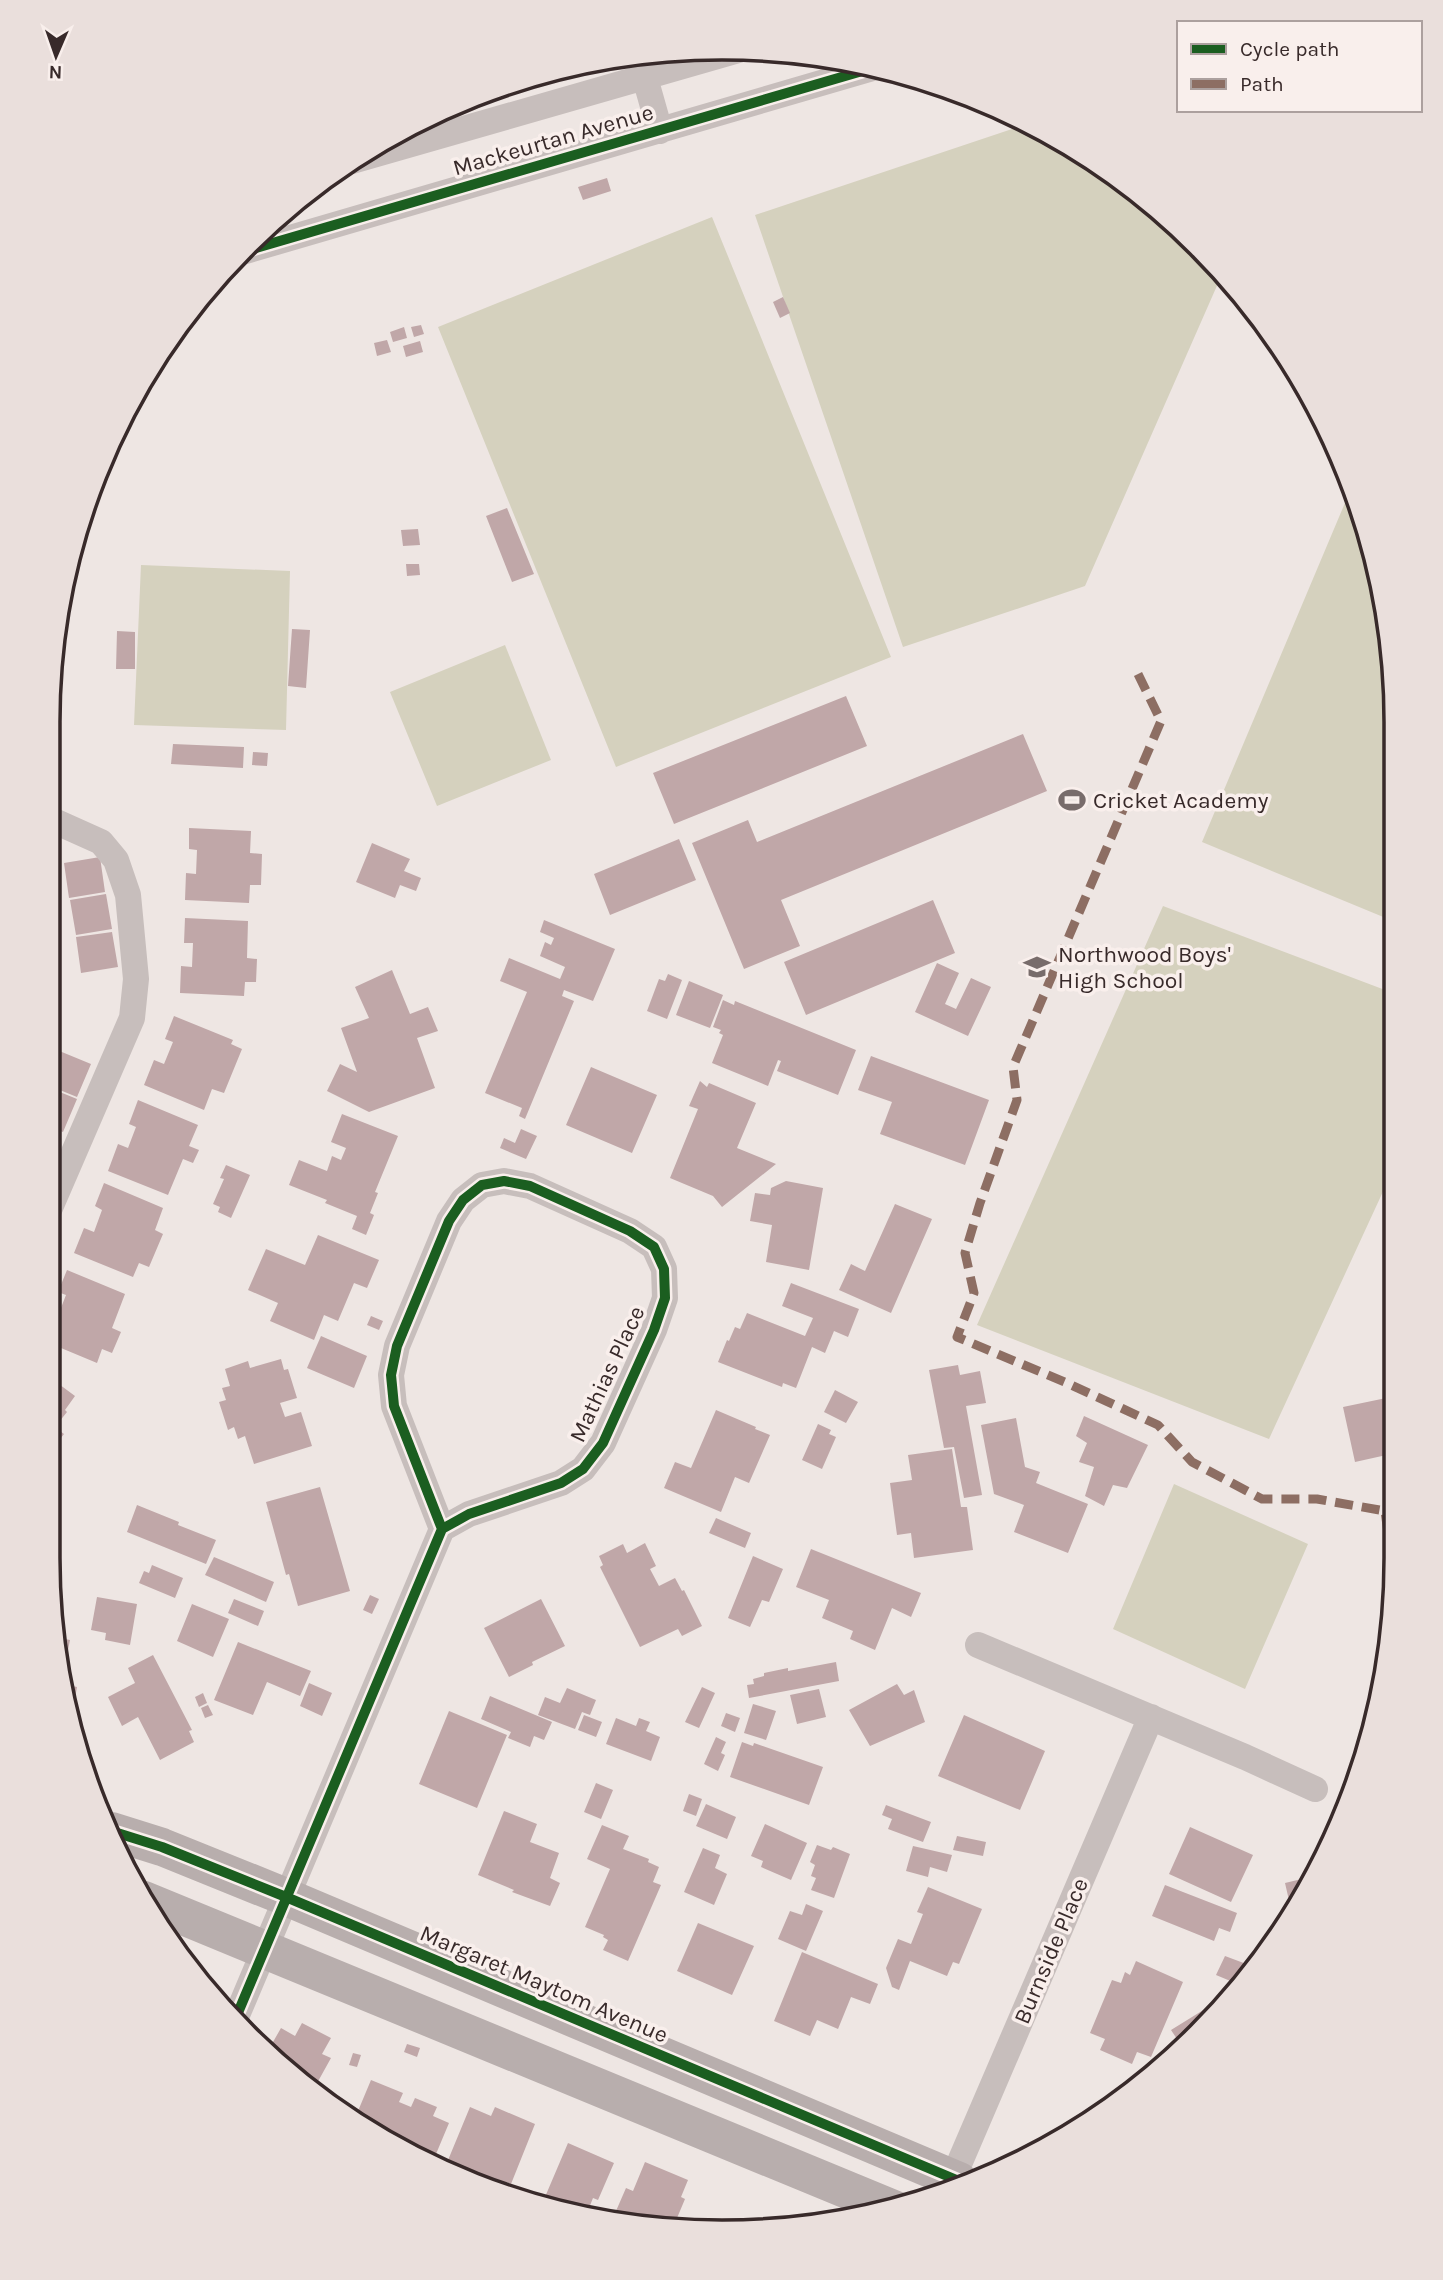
<svg xmlns="http://www.w3.org/2000/svg" width="1443" height="2280" font-family="Karla,sans-serif">
<style>
.green{fill:#d5d1be}
.building{fill:#c0a7a8}
.lines{fill:none;stroke-linecap:round;stroke-linejoin:round}
.street{stroke:#c7bebc;stroke-width:26}
.secondary{stroke:#b8aead;stroke-width:38}
.quiet{stroke:#8d6e63;stroke-width:9;stroke-dasharray:18 9;stroke-linecap:butt}
.cycleway-casing{stroke:#f9efec;stroke-width:15}
.cycleway{stroke:#1b5e20;stroke-width:10}
.labels{text-anchor:middle;dominant-baseline:central;stroke-width:7;stroke-linejoin:round;paint-order:stroke}
.street-label{font-size:23px;fill:#382a2a;stroke:#f9efec}
.poi-label{font-size:23px;fill:#382a2a;stroke:#f9efec;text-anchor:start}
.rim{fill:none;stroke:#382a2a;stroke-width:3.5}
</style>
<rect width="100%" height="100%" fill="#eee6e3"/>
<path class="green" d="M 1030,123 L 1132,187 L 1223,272 L 1085,586 L 903,647 L 755,215 Z
M 712,217 L 891,657 L 616,767 L 438,327 Z
M 1350,491 L 1373,547 L 1394,677 L 1393,921 L 1202,842 Z
M 141,565 L 290,571 L 286,730 L 134,725 Z
M 505,645 L 551,760 L 437,806 L 390,692 Z
M 1163,906 L 1393,993 L 1392,1172 L 1269,1439 L 977,1325 Z
M 1174,1484 L 1308,1544 L 1245,1689 L 1113,1629 Z"/>
<path class="building" d="M 607,178 L 611,191 L 583,200 L 578,187 Z
M 783,297 L 790,313 L 780,318 L 773,302 Z
M 421,325 L 424,334 L 414,337 L 411,327 Z
M 404,327 L 407,338 L 393,342 L 390,332 Z
M 387,340 L 391,352 L 377,356 L 374,343 Z
M 420,341 L 423,352 L 406,357 L 403,346 Z
M 507,508 L 534,574 L 512,582 L 486,516 Z
M 418,529 L 420,545 L 403,546 L 401,530 Z
M 406,564 L 419,564 L 420,575 L 407,576 Z
M 292,629 L 310,630 L 306,688 L 288,686 Z
M 117,631 L 135,632 L 135,669 L 116,669 Z
M 846,696 L 867,746 L 674,824 L 653,773 Z
M 1023,734 L 1047,791 L 781,900 L 800,946 L 744,969 L 692,843 L 748,820 L 757,842 Z
M 173,744 L 244,747 L 243,768 L 171,764 Z
M 253,752 L 268,753 L 267,766 L 252,765 Z
M 189,828 L 251,831 L 250,853 L 262,854 L 261,885 L 250,885 L 249,903 L 185,900 L 186,873 L 196,874 L 197,850 L 189,849 Z
M 679,839 L 696,880 L 610,915 L 594,874 Z
M 372,843 L 410,859 L 404,871 L 421,878 L 416,891 L 400,885 L 395,898 L 356,882 Z
M 100,857 L 105,892 L 69,898 L 64,863 Z
M 106,894 L 112,929 L 76,935 L 70,900 Z
M 933,900 L 955,953 L 806,1015 L 784,962 Z
M 185,918 L 248,921 L 247,958 L 257,959 L 256,982 L 245,982 L 244,996 L 180,993 L 181,966 L 192,967 L 193,943 L 184,943 Z
M 544,920 L 615,949 L 593,1001 L 564,990 L 562,996 L 574,1001 L 525,1119 L 519,1116 L 522,1108 L 485,1093 L 527,992 L 500,981 L 509,958 L 560,979 L 565,967 L 540,956 L 545,942 L 551,945 L 554,938 L 540,932 Z
M 112,932 L 118,967 L 81,973 L 76,937 Z
M 937,963 L 959,973 L 945,1004 L 956,1009 L 971,978 L 991,987 L 968,1036 L 915,1012 Z
M 392,970 L 410,1014 L 428,1007 L 438,1031 L 417,1038 L 435,1088 L 369,1112 L 327,1091 L 340,1064 L 357,1072 L 341,1028 L 369,1018 L 355,987 Z
M 668,974 L 682,980 L 667,1019 L 647,1011 L 659,979 L 665,981 Z
M 689,981 L 723,995 L 710,1028 L 676,1015 Z
M 723,1000 L 734,1005 L 735,1001 L 856,1050 L 838,1095 L 777,1071 L 781,1061 L 778,1060 L 768,1086 L 712,1063 L 723,1035 L 719,1033 L 721,1030 L 713,1027 Z
M 174,1016 L 233,1040 L 231,1044 L 242,1049 L 224,1093 L 212,1089 L 204,1110 L 144,1085 L 154,1060 L 164,1064 L 173,1042 L 165,1039 Z
M 57,1050 L 91,1064 L 77,1097 L 50,1086 L 50,1065 Z
M 871,1056 L 989,1100 L 965,1165 L 880,1134 L 892,1102 L 858,1090 Z
M 591,1067 L 657,1095 L 632,1153 L 566,1125 Z
M 700,1081 L 707,1087 L 709,1083 L 756,1103 L 737,1148 L 776,1164 L 722,1207 L 713,1196 L 670,1178 L 698,1109 L 689,1106 Z
M 50,1088 L 77,1099 L 63,1132 L 50,1127 Z
M 138,1100 L 198,1125 L 189,1146 L 199,1150 L 193,1163 L 183,1159 L 168,1195 L 108,1171 L 118,1144 L 128,1148 L 136,1127 L 129,1124 Z
M 342,1114 L 398,1136 L 375,1192 L 378,1193 L 370,1213 L 374,1215 L 366,1235 L 352,1229 L 357,1216 L 325,1203 L 327,1200 L 289,1185 L 299,1160 L 327,1171 L 332,1156 L 341,1160 L 346,1148 L 331,1142 Z
M 521,1129 L 537,1136 L 526,1159 L 500,1148 L 504,1138 L 515,1143 Z
M 226,1165 L 250,1175 L 231,1218 L 218,1212 L 220,1207 L 213,1204 L 224,1179 L 220,1178 Z
M 786,1181 L 823,1188 L 809,1270 L 766,1262 L 772,1225 L 750,1221 L 755,1193 L 770,1195 L 771,1188 Z
M 104,1183 L 163,1208 L 155,1230 L 163,1234 L 149,1267 L 139,1263 L 133,1277 L 74,1253 L 84,1228 L 94,1232 L 102,1210 L 95,1206 Z
M 895,1204 L 932,1219 L 891,1313 L 839,1290 L 851,1264 L 865,1271 Z
M 318,1235 L 379,1260 L 367,1288 L 354,1283 L 338,1321 L 324,1315 L 314,1340 L 270,1321 L 278,1303 L 248,1290 L 266,1249 L 305,1265 Z
M 67,1270 L 125,1294 L 112,1328 L 121,1332 L 112,1353 L 102,1349 L 97,1363 L 49,1343 L 49,1315 L 57,1318 L 66,1295 L 58,1292 Z
M 791,1283 L 859,1309 L 848,1337 L 834,1331 L 825,1353 L 812,1347 L 796,1388 L 783,1383 L 782,1387 L 718,1362 L 727,1340 L 729,1341 L 735,1327 L 740,1329 L 747,1313 L 805,1336 L 813,1318 L 782,1306 Z
M 371,1316 L 383,1321 L 379,1330 L 367,1325 Z
M 321,1336 L 367,1356 L 354,1388 L 307,1368 Z
M 281,1359 L 284,1370 L 288,1369 L 297,1398 L 280,1403 L 285,1417 L 301,1412 L 312,1446 L 254,1464 L 245,1436 L 238,1439 L 234,1427 L 228,1430 L 219,1402 L 226,1400 L 222,1388 L 230,1386 L 225,1369 L 248,1361 L 250,1368 Z
M 958,1365 L 960,1375 L 980,1371 L 986,1403 L 966,1406 L 982,1495 L 964,1498 L 954,1447 L 944,1448 L 929,1370 Z
M 48,1376 L 75,1396 L 65,1410 L 67,1412 L 55,1427 L 64,1434 L 54,1447 L 48,1442 Z
M 835,1390 L 858,1402 L 846,1423 L 824,1412 Z
M 1391,1397 L 1391,1454 L 1355,1462 L 1343,1407 Z
M 716,1410 L 756,1427 L 755,1429 L 770,1435 L 749,1483 L 735,1477 L 721,1512 L 664,1488 L 675,1462 L 691,1468 Z
M 1084,1416 L 1148,1445 L 1127,1488 L 1113,1485 L 1104,1506 L 1085,1496 L 1094,1467 L 1079,1462 L 1087,1443 L 1076,1436 Z
M 1016,1418 L 1025,1467 L 1040,1472 L 1036,1483 L 1088,1504 L 1068,1553 L 1014,1532 L 1024,1505 L 994,1494 L 981,1425 Z
M 818,1424 L 831,1430 L 829,1434 L 836,1437 L 822,1469 L 802,1460 Z
M 952,1449 L 961,1507 L 967,1507 L 973,1550 L 914,1558 L 911,1533 L 897,1535 L 890,1483 L 912,1480 L 908,1455 Z
M 320,1487 L 350,1591 L 298,1606 L 289,1574 L 286,1575 L 266,1502 Z
M 137,1505 L 179,1522 L 178,1525 L 216,1540 L 206,1564 L 127,1532 Z
M 716,1518 L 751,1533 L 745,1548 L 709,1533 Z
M 645,1543 L 656,1566 L 650,1569 L 659,1586 L 675,1578 L 682,1591 L 684,1590 L 702,1626 L 682,1636 L 678,1629 L 640,1647 L 600,1567 L 603,1565 L 599,1556 L 623,1544 L 627,1553 Z
M 811,1549 L 921,1593 L 911,1617 L 892,1608 L 875,1650 L 850,1639 L 853,1631 L 822,1618 L 829,1600 L 796,1587 Z
M 753,1556 L 783,1569 L 769,1602 L 762,1600 L 750,1627 L 728,1618 Z
M 214,1557 L 274,1582 L 266,1602 L 205,1575 Z
M 152,1565 L 183,1578 L 175,1598 L 139,1583 L 144,1571 L 149,1573 Z
M 370,1595 L 379,1599 L 372,1614 L 363,1610 Z
M 97,1597 L 137,1604 L 130,1645 L 105,1640 L 106,1633 L 91,1630 Z
M 234,1599 L 264,1611 L 258,1626 L 228,1613 Z
M 541,1599 L 565,1646 L 532,1662 L 533,1665 L 509,1677 L 484,1628 Z
M 192,1604 L 229,1619 L 213,1657 L 177,1641 Z
M 60,1638 L 70,1640 L 65,1665 Z
M 238,1642 L 311,1671 L 300,1696 L 267,1682 L 253,1715 L 214,1700 Z
M 153,1655 L 192,1730 L 189,1731 L 194,1742 L 160,1760 L 138,1717 L 122,1726 L 108,1697 L 135,1683 L 128,1668 Z
M 836,1662 L 839,1681 L 749,1698 L 747,1685 L 754,1684 L 753,1679 L 764,1676 L 764,1673 L 788,1668 L 788,1671 Z
M 309,1683 L 332,1693 L 322,1716 L 300,1706 Z
M 897,1684 L 904,1695 L 914,1690 L 925,1722 L 870,1746 L 849,1710 Z
M 68,1685 L 77,1687 L 73,1710 L 72,1710 Z
M 702,1687 L 715,1693 L 699,1728 L 685,1722 Z
M 567,1688 L 596,1700 L 590,1715 L 582,1712 L 575,1729 L 538,1715 L 545,1697 L 560,1703 Z
M 819,1689 L 826,1717 L 797,1724 L 790,1695 Z
M 203,1693 L 207,1703 L 199,1707 L 195,1697 Z
M 490,1696 L 552,1722 L 544,1740 L 534,1736 L 530,1747 L 508,1738 L 511,1732 L 481,1719 Z
M 753,1704 L 776,1711 L 766,1740 L 744,1733 Z
M 208,1705 L 213,1715 L 205,1718 L 201,1708 Z
M 449,1711 L 507,1735 L 477,1808 L 419,1784 Z
M 726,1713 L 740,1718 L 735,1732 L 721,1726 Z
M 584,1715 L 602,1722 L 596,1737 L 578,1730 Z
M 964,1715 L 1045,1751 L 1020,1810 L 938,1776 Z
M 616,1718 L 636,1726 L 639,1718 L 650,1722 L 646,1731 L 660,1737 L 651,1761 L 606,1744 Z
M 716,1737 L 726,1742 L 721,1753 L 725,1755 L 718,1771 L 704,1764 Z
M 742,1742 L 753,1746 L 754,1743 L 823,1767 L 809,1805 L 730,1777 Z
M 596,1783 L 613,1790 L 601,1819 L 584,1812 Z
M 689,1794 L 702,1799 L 696,1816 L 683,1811 Z
M 706,1804 L 736,1817 L 727,1839 L 696,1826 Z
M 886,1805 L 931,1822 L 923,1842 L 888,1829 L 892,1819 L 882,1815 Z
M 504,1811 L 537,1824 L 530,1842 L 559,1853 L 550,1878 L 560,1883 L 550,1906 L 512,1892 L 514,1890 L 478,1875 Z
M 765,1824 L 807,1843 L 791,1880 L 761,1867 L 763,1861 L 751,1856 Z
M 602,1825 L 629,1836 L 623,1849 L 649,1859 L 648,1862 L 659,1867 L 653,1882 L 661,1885 L 628,1961 L 603,1950 L 608,1940 L 603,1937 L 604,1935 L 585,1927 L 610,1869 L 587,1859 Z
M 1190,1827 L 1253,1855 L 1231,1902 L 1169,1874 Z
M 957,1836 L 986,1842 L 983,1856 L 953,1850 Z
M 817,1845 L 831,1850 L 833,1847 L 850,1854 L 834,1898 L 811,1890 L 816,1878 L 811,1876 L 815,1865 L 810,1862 Z
M 913,1846 L 952,1855 L 947,1872 L 930,1867 L 928,1877 L 906,1871 Z
M 703,1848 L 720,1855 L 715,1868 L 727,1874 L 714,1905 L 684,1892 Z
M 1310,1877 L 1291,1909 L 1285,1883 Z
M 1165,1885 L 1237,1913 L 1230,1932 L 1219,1928 L 1214,1941 L 1152,1916 Z
M 928,1887 L 982,1909 L 959,1964 L 953,1962 L 947,1976 L 910,1961 L 899,1990 L 892,1987 L 886,1968 L 898,1939 L 911,1944 L 923,1914 L 917,1912 Z
M 806,1904 L 823,1911 L 806,1951 L 778,1939 L 790,1911 L 802,1915 Z
M 698,1923 L 754,1946 L 732,1995 L 677,1971 Z
M 802,1952 L 878,1984 L 870,2004 L 851,1997 L 838,2029 L 817,2020 L 810,2036 L 774,2021 Z
M 1225,1956 L 1257,1968 L 1240,1985 L 1216,1975 Z
M 1136,1961 L 1183,1982 L 1151,2057 L 1137,2052 L 1132,2064 L 1100,2050 L 1105,2039 L 1090,2033 L 1112,1980 L 1121,1983 L 1125,1972 L 1130,1975 Z
M 1226,1996 L 1226,1997 L 1179,2042 L 1171,2030 Z
M 302,2023 L 331,2038 L 322,2054 L 331,2058 L 311,2094 L 269,2049 L 281,2028 L 295,2036 Z
M 407,2044 L 420,2048 L 417,2057 L 404,2052 Z
M 353,2053 L 361,2055 L 357,2067 L 349,2065 Z
M 371,2080 L 403,2093 L 399,2102 L 411,2107 L 415,2098 L 437,2107 L 433,2116 L 449,2123 L 436,2154 L 438,2156 L 436,2160 L 358,2119 L 361,2112 L 358,2111 Z
M 1124,2082 L 1132,2085 L 1115,2101 Z
M 470,2107 L 491,2116 L 495,2107 L 535,2124 L 511,2184 L 507,2182 L 501,2195 L 446,2165 Z
M 568,2143 L 614,2163 L 598,2200 L 593,2198 L 587,2213 L 542,2204 Z
M 645,2162 L 688,2180 L 681,2197 L 685,2199 L 672,2230 L 619,2220 L 622,2213 L 616,2211 L 626,2188 L 633,2191 Z
M 711,2220 L 726,2227 L 707,2228 Z"/>
<g class="lines">
<path class="street" d="M 638,53 L 660,131
M 352,161 L 742,49
M 242,252 L 876,67
M 49,1210 L 132,1018 L 136,979 L 128,895 L 116,860 L 101,842 L 52,820
M 978,1645 L 1245,1757 L 1315,1789
M 237,2015 L 442,1529 L 469,1514 L 561,1483 L 583,1469 L 603,1443 L 654,1330 L 665,1298 L 664,1269 L 654,1247 L 630,1231 L 530,1186 L 504,1181 L 482,1185 L 463,1200 L 449,1221 L 397,1346 L 391,1375 L 394,1406 L 442,1529
M 950,2185 L 1151,1717"/>
<path class="secondary" d="M 111,1831 L 162,1847 L 286,1897 L 959,2181
M 144,1900 L 896,2210"/>
<path class="quiet" d="M 1138,674 L 1161,721 L 1013,1067 L 1017,1100 L 980,1203 L 965,1253 L 974,1293 L 957,1337 L 1067,1383 L 1158,1425 L 1192,1462 L 1262,1499 L 1317,1499 L 1385,1511 L 1390,1547"/>
<defs>
<path id="cycleway" d="M 242,252 L 876,67
M 111,1831 L 162,1847 L 286,1897 L 959,2181
M 237,2015 L 442,1529 L 469,1514 L 561,1483 L 583,1469 L 603,1443 L 654,1330 L 665,1298 L 664,1269 L 654,1247 L 630,1231 L 530,1186 L 504,1181 L 482,1185 L 463,1200 L 449,1221 L 397,1346 L 391,1375 L 394,1406 L 442,1529"/>
</defs>
<use href="#cycleway" class="cycleway-casing"/>
<use href="#cycleway" class="cycleway"/>
</g>
<defs>
<symbol id="stadium-bare" viewBox="-9 -9 18 18"><path d="M0-5a6.5 5 0 1 0 0 10a6.5 5 0 1 0 0-10ZM-3.5-1.8h7v3.6h-7Z" fill="#786c6b" stroke="#f9efec" stroke-width="2.5" paint-order="stroke"/></symbol>
<symbol id="school-bare" viewBox="-9 -9 18 18"><path d="M0-5L7-2L0 1L-7-2ZM-4 1L0 2.5L4 1V4Q0 6-4 4Z" fill="#786c6b" stroke="#f9efec" stroke-width="2.5" paint-order="stroke"/></symbol>
</defs>
<g fill-rule="evenodd">
<use href="#stadium-bare" x="1053" y="781" width="38" height="38"/>
<use href="#school-bare" x="1018" y="948" width="38" height="38"/>
</g>
<g class="labels">
<g class="street-label">
<text transform="translate(553 140) rotate(-16)">Mackeurtan Avenue</text>
<text transform="translate(607 1374) rotate(-65)">Mathias Place</text>
<text transform="translate(1051 1951) rotate(-67)">Burnside Place</text>
<text transform="translate(544 1984) rotate(23)">Margaret Maytom Avenue</text>
</g>
<g class="poi-label">
<text x="1093" y="800">Cricket Academy</text>
<text x="1058" y="954">Northwood Boys'<tspan x="1058" dy="26">High School</tspan></text>
</g>
</g>
<path d="M0 0H1443V2280H0ZM722 60H722A662 662 0 0 1 1384 722V1558A662 662 0 0 1 722 2220H722A662 662 0 0 1 60 1558V722A662 662 0 0 1 722 60Z" fill="#eadfdc" fill-rule="evenodd"/>
<path class="rim" d="M722 60H722A662 662 0 0 1 1384 722V1558A662 662 0 0 1 722 2220H722A662 662 0 0 1 60 1558V722A662 662 0 0 1 722 60Z"/>
<rect x="1177" y="21" width="245" height="91" fill="#f9efec" stroke="#aca09e" stroke-width="2"/>
<rect x="1191" y="44" width="35" height="10" fill="#1b5e20" stroke="#aca09e" stroke-width="2"/>
<text x="1240" y="56" font-size="21" fill="#382a2a">Cycle path</text>
<rect x="1191" y="79" width="35" height="10" fill="#8d6e63" stroke="#aca09e" stroke-width="2"/>
<text x="1240" y="91" font-size="21" fill="#382a2a">Path</text>
<g transform="translate(56 56) rotate(182)" stroke="#f9efec" stroke-width="5" paint-order="stroke">
<path d="M0-5L12 26L0 18L-12 26Z" fill="#382a2a"/>
<text y="-10" font-size="19" font-weight="bold" text-anchor="middle" fill="#382a2a">N</text>
</g>
</svg>
